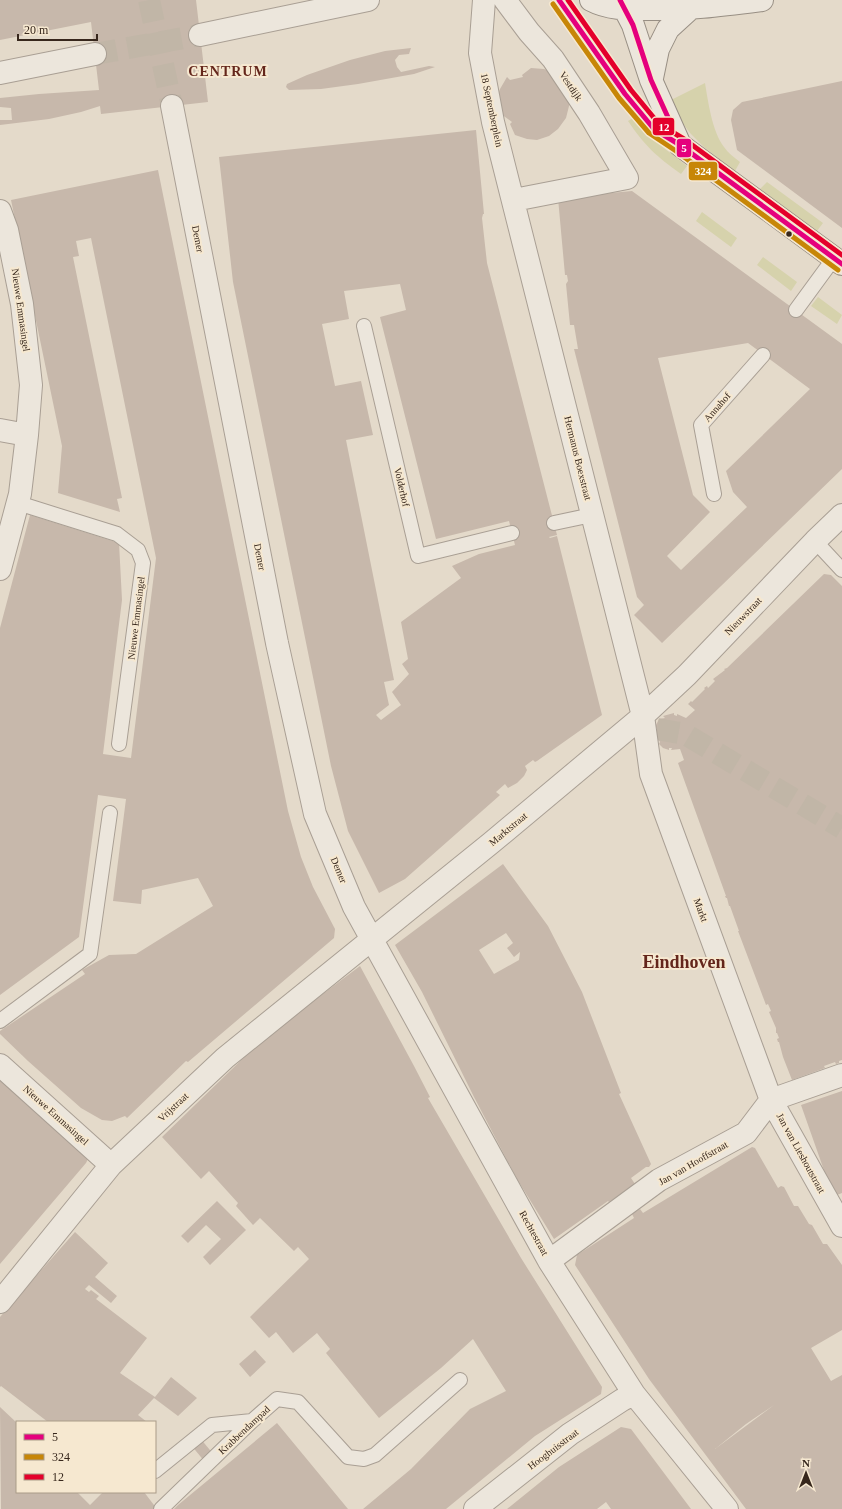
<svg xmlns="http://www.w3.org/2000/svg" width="842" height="1509" font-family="Georgia,serif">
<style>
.green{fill:#d6d2ac}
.building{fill:#c7b8ab;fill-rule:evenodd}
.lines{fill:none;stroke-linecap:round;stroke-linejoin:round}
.street-tunnel{stroke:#c1b6a7;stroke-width:22;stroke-dasharray:22 11;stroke-linecap:butt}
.lane-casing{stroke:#a99f94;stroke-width:16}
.street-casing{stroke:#a99f94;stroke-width:24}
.secondary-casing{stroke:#988f84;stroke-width:24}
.lane{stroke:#ece6dc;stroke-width:14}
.street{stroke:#ece6dc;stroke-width:22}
.secondary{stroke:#ece6dc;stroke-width:22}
.bus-1-casing{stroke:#f6e8d0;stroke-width:8}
.bus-2-casing{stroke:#f6e8d0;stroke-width:8}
.bus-3-casing{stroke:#f6e8d0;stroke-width:8}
.bus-1{stroke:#e5007d;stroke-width:5}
.bus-2{stroke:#c78607;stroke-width:5}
.bus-3{stroke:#e4002b;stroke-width:5}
.bus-dot{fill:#37271c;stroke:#f6e8d0;stroke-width:1.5}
.labels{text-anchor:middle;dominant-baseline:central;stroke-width:4;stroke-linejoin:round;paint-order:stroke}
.street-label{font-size:10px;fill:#37271c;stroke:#f6e8d0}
.district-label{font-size:14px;font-weight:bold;letter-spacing:1px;fill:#64261b;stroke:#f6e8d0}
.town-label{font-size:18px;font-weight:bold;fill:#64261b;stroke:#f6e8d0}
.line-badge{stroke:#f6e8d0;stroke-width:1.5}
.badge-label{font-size:11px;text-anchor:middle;font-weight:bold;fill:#fff}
</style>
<rect width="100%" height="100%" fill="#e4daca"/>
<path class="green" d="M 705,83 C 708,101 712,131 724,147 C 728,153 734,157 740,162 L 735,171 L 705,148 L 690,133 L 667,102 Z
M 635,117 L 664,148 L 687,166 L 681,174 C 657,157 644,145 628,121 Z
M 767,182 L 823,223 L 817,231 L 760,189 Z
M 702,212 L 737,238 L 731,247 L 696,221 Z
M 763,257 L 797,282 L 791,291 L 757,265 Z
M 818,297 L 842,315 L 837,324 L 811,306 Z"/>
<path class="building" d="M 0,0 L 196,0 L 208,102 L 101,114 L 100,106 L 81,112 L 49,119 L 0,125 L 0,120 L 12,120 L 11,108 L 0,107 L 0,98 L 39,94 L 99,90 L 91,22 L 0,40 Z
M 411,48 L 409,54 L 399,55 L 395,60 L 397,67 L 401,72 L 429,66 L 435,67 L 414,74 L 358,84 L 321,89 L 289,90 L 286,87 L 287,84 L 307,75 L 350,60 L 385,51 Z
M 531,68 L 544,69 L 551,72 L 569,99 L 569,106 L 566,118 L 558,129 L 549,136 L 537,140 L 527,139 L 515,135 L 510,124 L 512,122 L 501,114 L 498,95 L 500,89 L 507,77 L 510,80 L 523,77 L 522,75 Z
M 842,81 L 842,228 L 737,150 L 731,120 L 733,110 L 742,102 Z
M 476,130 L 484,214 L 483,214 L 482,218 L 487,263 L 557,535 L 549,537 L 550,538 L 557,536 L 602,715 L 537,761 L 535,762 L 533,760 L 525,766 L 527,770 L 524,776 L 517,783 L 508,788 L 505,784 L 496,792 L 500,795 L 499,796 L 405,879 L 379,893 L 348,831 L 331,766 L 233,282 L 219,157 ZM 400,284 L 406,310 L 380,317 L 436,539 L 509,521 L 515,545 L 479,554 L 452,566 L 461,578 L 401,622 L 408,659 L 402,664 L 409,674 L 392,692 L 401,705 L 381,720 L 376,715 L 389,705 L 384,682 L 394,680 L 346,440 L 373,435 L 361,381 L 335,386 L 322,324 L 349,319 L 344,291 Z
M 158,170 L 288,811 L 301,857 L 313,887 L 335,929 L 334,938 L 188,1062 L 186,1061 L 127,1118 L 125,1116 L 112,1121 L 102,1120 L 81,1108 L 28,1061 L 0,1034 L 0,1031 L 85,974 L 82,970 L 109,955 L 136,954 L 213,906 L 198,878 L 142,890 L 141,904 L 113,901 L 126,799 L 98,795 L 79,937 L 0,995 L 0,628 L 30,515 L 119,543 L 122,600 L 103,754 L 131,758 L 156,558 L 91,238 L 76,241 L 79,256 L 73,257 L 122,498 L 117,499 L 120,512 L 58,493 L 62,446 L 11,200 Z
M 632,191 L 842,344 L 842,469 L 662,643 L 634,615 L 644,605 L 637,597 L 574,349 L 578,349 L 574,325 L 570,325 L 566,284 L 568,281 L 567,275 L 565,275 L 558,198 ZM 748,343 L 810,389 L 726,471 L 733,492 L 747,507 L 681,570 L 667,556 L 710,512 L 693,495 L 658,358 Z
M 824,574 L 831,575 L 842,586 L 842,1060 L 839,1061 L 839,1063 L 836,1064 L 835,1062 L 824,1066 L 825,1068 L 792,1080 L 783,1057 L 779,1042 L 778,1042 L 777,1039 L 779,1038 L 777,1033 L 776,1033 L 776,1028 L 769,1012 L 771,1011 L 768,1004 L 766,1005 L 760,989 L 738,931 L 739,931 L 730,906 L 729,906 L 727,898 L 726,898 L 725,896 L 726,896 L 678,763 L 684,760 L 680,749 L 671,750 L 672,748 L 669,748 L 669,750 L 663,748 L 659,744 L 660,742 L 659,740 L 657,741 L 654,730 L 657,730 L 657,728 L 655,727 L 659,719 L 665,718 L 663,716 L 674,713 L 674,715 L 677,716 L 677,714 L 686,718 L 695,710 L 688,704 L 691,701 L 692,702 L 705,689 L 704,688 L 707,686 L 708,688 L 715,681 L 713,679 L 725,670 L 724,669 L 727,668 Z
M 503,864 L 548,926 L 582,992 L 621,1093 L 619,1094 L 651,1164 L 649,1167 L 646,1167 L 631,1178 L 635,1184 L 609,1202 L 608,1201 L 554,1239 L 517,1179 L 474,1097 L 422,992 L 395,945 ZM 506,933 L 513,943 L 507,948 L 514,957 L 520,952 L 519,960 L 494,974 L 479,950 Z
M 360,966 L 414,1066 L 430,1097 L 428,1098 L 521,1258 L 602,1387 L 601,1394 L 535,1436 L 446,1509 L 363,1509 L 411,1469 L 470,1409 L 506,1391 L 473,1339 L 441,1368 L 379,1418 L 326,1353 L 330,1349 L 317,1333 L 293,1353 L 276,1332 L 269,1338 L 250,1317 L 309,1259 L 298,1247 L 294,1251 L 260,1218 L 253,1225 L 236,1206 L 238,1203 L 209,1171 L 201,1179 L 162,1137 L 263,1039 Z
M 0,1079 L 88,1159 L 86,1163 L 0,1264 Z
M 842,1091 L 842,1193 L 837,1195 L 832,1193 L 801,1105 Z
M 752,1147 L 755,1148 L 778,1188 L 781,1186 L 784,1187 L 794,1206 L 798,1206 L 809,1224 L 812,1225 L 823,1244 L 827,1244 L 842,1265 L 842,1330 L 811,1348 L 831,1381 L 842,1375 L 842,1509 L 746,1509 L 649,1379 L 575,1265 L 577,1255 L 634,1218 L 632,1214 L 640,1209 L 643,1213 ZM 774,1405 L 715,1449 L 746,1424 Z
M 217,1201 L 246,1230 L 210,1265 L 203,1257 L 221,1239 L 206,1225 L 188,1243 L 181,1236 Z
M 75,1232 L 108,1263 L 95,1277 L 117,1296 L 111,1303 L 89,1285 L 85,1289 L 89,1292 L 91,1290 L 99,1296 L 96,1299 L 147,1338 L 120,1373 L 155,1397 L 171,1377 L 197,1398 L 178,1416 L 154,1398 L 138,1415 L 147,1422 L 48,1422 L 1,1386 L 0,1387 L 0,1317 Z
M 255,1350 L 266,1362 L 250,1377 L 239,1364 Z
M 0,1407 L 17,1423 L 17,1492 L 77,1492 L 90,1505 L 103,1492 L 144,1492 L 157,1509 L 1,1509 Z
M 277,1423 L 348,1509 L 174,1509 L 178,1505 Z
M 621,1427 L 631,1429 L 691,1509 L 611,1509 L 606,1502 L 597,1509 L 507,1509 L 559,1467 Z
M 200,1438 L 214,1455 L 205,1462 L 191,1445 Z"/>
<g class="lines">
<path class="street-tunnel" d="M 149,0 L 172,106
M 95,54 L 200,35
M 657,729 L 685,734 L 842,828"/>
<defs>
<path id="lane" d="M 559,0 L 625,94 L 654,129 L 679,144
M 796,310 L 834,258
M 364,326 L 418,556 L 512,533
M 714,494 L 701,425 L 763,355
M 18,503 L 117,534 L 138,550 L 143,563 L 119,744
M 554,523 L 592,515
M 815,541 L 842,570
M 0,1021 L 90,954 L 110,813
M 155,1471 L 212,1425 L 252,1421
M 161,1509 L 252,1421 L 277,1399 L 298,1402 L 348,1457 L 364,1459 L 375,1455 L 460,1380"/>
<path id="street" d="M 484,0 L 480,53 L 493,122 L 643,716 L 651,774 L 771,1100 L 842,1226
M 505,0 L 529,32 L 553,59 L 589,113 L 627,178 L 514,200
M 200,35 L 368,0
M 0,73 L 95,54
M 172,106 L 277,643 L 315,814 L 354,907 L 549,1261 L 634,1394 L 727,1509
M 0,211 L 7,230 L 22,304 L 31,385 L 27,435 L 20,494 L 0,569
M 0,430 L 27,435
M 0,1065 L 111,1165
M 771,1100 L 842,1075
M 549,1261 L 659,1180 L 746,1133 L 771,1100
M 0,1302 L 111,1165 L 225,1058 L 491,843 L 643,716 L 687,675 L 815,541 L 842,515
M 475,1509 L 570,1434 L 622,1400 L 634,1394"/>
<path id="secondary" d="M 591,0 C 608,9 627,9 645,9 C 685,10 723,5 762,0
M 620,0 L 633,25 L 651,80 L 680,145 L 842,264
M 652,78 L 658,49 L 668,29 L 691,8"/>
</defs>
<use href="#lane" class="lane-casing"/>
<use href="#street" class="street-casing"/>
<use href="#secondary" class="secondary-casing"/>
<use href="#lane" class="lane"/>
<use href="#street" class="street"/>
<use href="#secondary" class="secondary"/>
<defs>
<path id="bus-1" d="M 559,0 L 625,94 L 654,129 L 680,145 L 842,264
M 620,0 L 633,25 L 651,80 L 671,124"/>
<path id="bus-2" d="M 553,4 L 619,98 L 649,133 L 676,151 L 838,270"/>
<path id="bus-3" d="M 568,0 L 631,90 L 659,124 L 684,139 L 842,255"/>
</defs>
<use href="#bus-1" class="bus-1-casing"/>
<use href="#bus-2" class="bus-2-casing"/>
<use href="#bus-3" class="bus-3-casing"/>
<use href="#bus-1" class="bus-1"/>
<use href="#bus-2" class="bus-2"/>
<use href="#bus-3" class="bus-3"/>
</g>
<circle class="bus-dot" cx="789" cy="234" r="3.5"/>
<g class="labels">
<g class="street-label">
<text transform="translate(571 86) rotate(56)">Vestdijk</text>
<text transform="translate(492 110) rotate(78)">18 Septemberplein</text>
<text transform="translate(198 239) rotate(79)">Demer</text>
<text transform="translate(21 310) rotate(82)">Nieuwe Emmasingel</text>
<text transform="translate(717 407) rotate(-49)">Annahof</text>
<text transform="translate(578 458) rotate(76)">Hermanus Boexstraat</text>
<text transform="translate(402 487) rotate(77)">Volderhof</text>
<text transform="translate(260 557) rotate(79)">Demer</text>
<text transform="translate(743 616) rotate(-46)">Nieuwstraat</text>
<text transform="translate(136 618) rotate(-83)">Nieuwe Emmasingel</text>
<text transform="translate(508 829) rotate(-40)">Marktstraat</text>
<text transform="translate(339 870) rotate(67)">Demer</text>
<text transform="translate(701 910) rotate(70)">Markt</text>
<text transform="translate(173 1107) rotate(-43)">Vrijstraat</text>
<text transform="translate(56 1115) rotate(42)">Nieuwe Emmasingel</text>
<text transform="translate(801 1153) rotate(61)">Jan van Lieshoutstraat</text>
<text transform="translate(693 1163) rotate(-30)">Jan van Hooffstraat</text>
<text transform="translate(534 1233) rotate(61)">Rechtestraat</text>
<text transform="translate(244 1430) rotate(-43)">Krabbendampad</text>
<text transform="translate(553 1449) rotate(-37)">Hooghuisstraat</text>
</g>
<g class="district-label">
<text x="228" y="71">CENTRUM</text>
</g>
<g class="town-label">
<text x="684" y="962">Eindhoven</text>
</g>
</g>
<g class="line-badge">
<rect x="652" y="117" width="23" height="19" rx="4" fill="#e4002b"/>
<rect x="676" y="138" width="16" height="20" rx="4" fill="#e5007d"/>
<rect x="688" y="161" width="30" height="20" rx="4" fill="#c78607"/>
</g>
<g class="badge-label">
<text x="664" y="131">12</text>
<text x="684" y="152">5</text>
<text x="703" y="175">324</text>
</g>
<rect x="16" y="1421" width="140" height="72" fill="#f6e8d0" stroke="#aa9b88"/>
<rect x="24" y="1434" width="20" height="6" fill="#e5007d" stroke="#aa9b88"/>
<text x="52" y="1441" font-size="12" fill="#37271c">5</text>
<rect x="24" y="1454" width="20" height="6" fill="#c78607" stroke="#aa9b88"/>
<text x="52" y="1461" font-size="12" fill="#37271c">324</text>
<rect x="24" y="1474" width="20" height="6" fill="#e4002b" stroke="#aa9b88"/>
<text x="52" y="1481" font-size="12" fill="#37271c">12</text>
<g transform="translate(806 1473)" stroke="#f6e8d0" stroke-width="3" paint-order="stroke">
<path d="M0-3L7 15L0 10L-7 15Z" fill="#37271c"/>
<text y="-6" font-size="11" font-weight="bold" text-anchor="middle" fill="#37271c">N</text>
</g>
<path d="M18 34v6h79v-6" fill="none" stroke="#37271c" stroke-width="2"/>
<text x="24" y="34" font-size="12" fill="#37271c" stroke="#f6e8d0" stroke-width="3" paint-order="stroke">20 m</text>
</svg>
